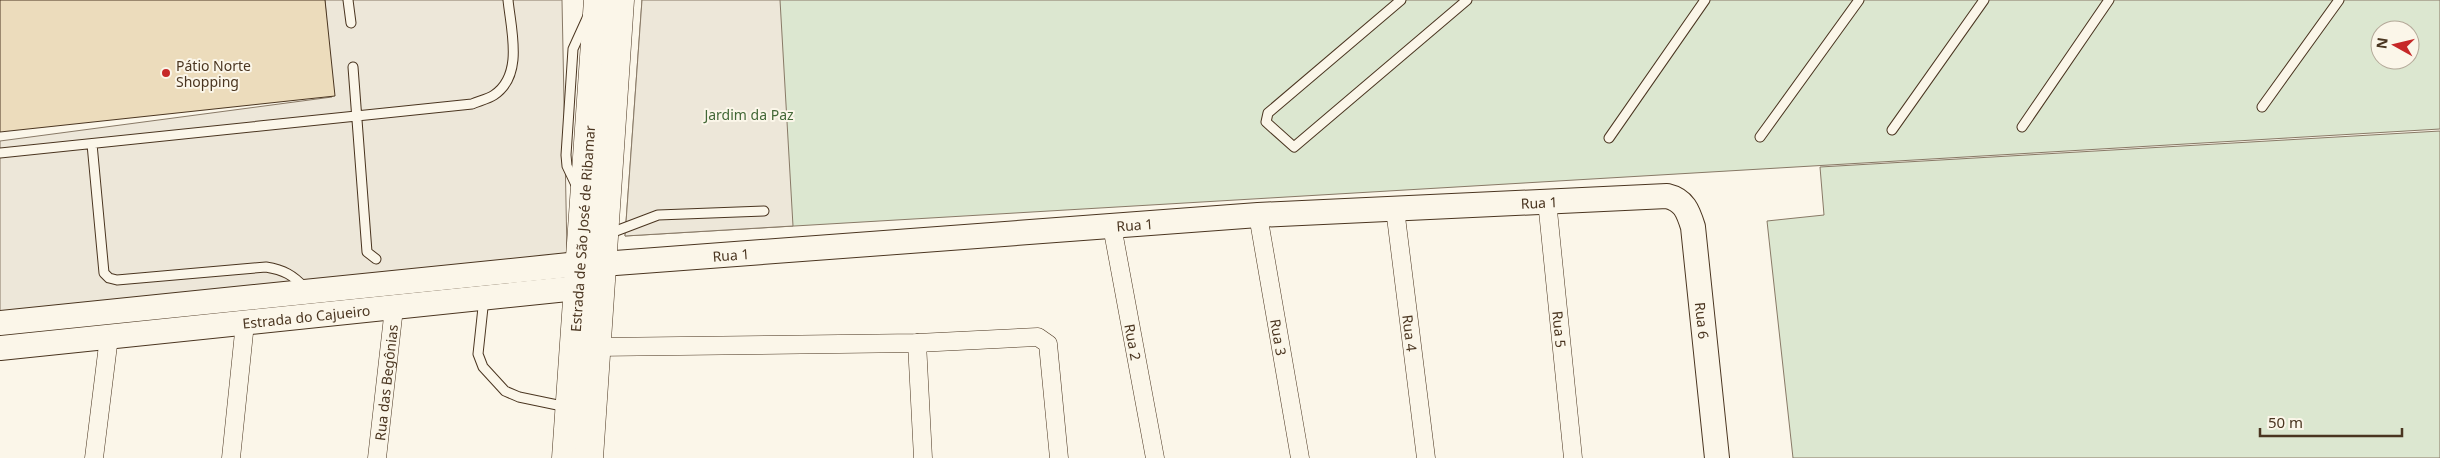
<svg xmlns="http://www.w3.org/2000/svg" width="2440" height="458" font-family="'Noto Sans',sans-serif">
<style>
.green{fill:#dce7d0;stroke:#887966;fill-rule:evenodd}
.parking{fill:#ede7d9;stroke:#887966}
.building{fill:#ecdcbc;stroke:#4a3520}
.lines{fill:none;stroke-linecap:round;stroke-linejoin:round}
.lane-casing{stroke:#4a3520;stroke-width:11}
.street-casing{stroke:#4a3520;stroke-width:19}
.secondary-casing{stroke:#4a3520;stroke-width:26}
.primary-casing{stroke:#4a3520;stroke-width:29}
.lane{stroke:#fbf6e9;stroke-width:9}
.street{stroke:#fbf6e9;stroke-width:18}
.secondary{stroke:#fbf6e9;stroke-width:24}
.primary{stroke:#fbf6e9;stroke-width:28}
.poi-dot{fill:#c62828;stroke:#fbf6e9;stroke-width:2}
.labels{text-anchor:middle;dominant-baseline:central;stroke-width:4;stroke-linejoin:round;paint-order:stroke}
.poi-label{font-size:14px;fill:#4a3520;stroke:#fbf6e9;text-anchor:start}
.park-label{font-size:14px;fill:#436837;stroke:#fbf6e9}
.street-label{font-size:14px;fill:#4a3520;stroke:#fbf6e9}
</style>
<rect width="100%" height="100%" fill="#fbf6e9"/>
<path class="green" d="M 642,0 L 2440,0 L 2440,129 L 625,236 ZM 2380,30 L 2410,30 L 2410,60 L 2380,60 Z
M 2440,131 L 2440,458 L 1793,458 L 1767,221 L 1824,215 L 1820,167 Z"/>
<path class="parking" d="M 325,0 L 562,0 L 567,253 L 0,329 L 0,141 L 332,97 Z
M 642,0 L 780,0 L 793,226 L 625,236 Z"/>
<path class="building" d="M 0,0 L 325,0 L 335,96 L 0,132 Z"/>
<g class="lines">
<defs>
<path id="lane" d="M 348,0 L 351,23
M 1401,0 L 1268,113 L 1266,122 L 1294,147 L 1467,0
M 353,67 L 367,252 L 376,259
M 2262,107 L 2339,0
M 2022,127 L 2109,0
M 1892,130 L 1984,0
M 1760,137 L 1859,0
M 1609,138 L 1705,0
M 92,144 L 104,273 L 109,278 L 117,280 L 266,267 C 284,270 293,275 305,288
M 0,153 L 472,104 C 479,101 488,99 494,95 C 524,75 511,30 508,0
M 577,187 L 567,166 L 566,155 L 573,49 L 588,16
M 608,234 L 658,215 L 764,211
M 484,298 L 478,354 L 483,367 L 505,391 L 519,397 L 567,407"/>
<g id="street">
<path id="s1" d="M 1547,201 L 1573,458"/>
<path id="s2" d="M 1395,209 L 1426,458"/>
<path id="s3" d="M 1258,215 L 1300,458"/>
<path id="s4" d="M 1112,226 L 1155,458"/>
<path d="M 917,343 L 923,458"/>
<path d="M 596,347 L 917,343 L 1038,337 L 1048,344 L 1059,458"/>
<path d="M 94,458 L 109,337"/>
<path d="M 231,458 L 245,323"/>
<path id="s5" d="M 377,458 L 394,308"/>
</g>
<g id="secondary">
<path d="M 0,323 L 579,264"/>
<path id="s6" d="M 0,348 L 577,288 L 602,264 L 1258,215 L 1667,196 C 1684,200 1688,211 1693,227 L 1717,458"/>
</g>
<g id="primary">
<path id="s7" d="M 566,458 L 598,0"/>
<path d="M 589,458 L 620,0"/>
</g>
</defs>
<use href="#lane" class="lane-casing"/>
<use href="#street" class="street-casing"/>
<use href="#secondary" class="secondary-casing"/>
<use href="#primary" class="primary-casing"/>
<use href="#lane" class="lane"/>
<use href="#street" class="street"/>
<use href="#secondary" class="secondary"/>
<use href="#primary" class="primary"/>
</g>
<circle class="poi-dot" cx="166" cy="73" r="5"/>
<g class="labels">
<g class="poi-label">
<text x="176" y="65">Pátio Norte<tspan x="176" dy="16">Shopping</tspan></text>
</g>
<g class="park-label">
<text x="749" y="114">Jardim da Paz</text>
</g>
<g class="street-label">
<text stroke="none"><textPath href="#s6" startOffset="1554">Rua 1</textPath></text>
<text stroke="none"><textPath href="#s6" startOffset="1149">Rua 1</textPath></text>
<text stroke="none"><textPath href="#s7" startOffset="230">Estrada de São José de Ribamar</textPath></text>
<text stroke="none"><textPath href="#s6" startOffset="744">Rua 1</textPath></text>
<text stroke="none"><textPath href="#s6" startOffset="308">Estrada do Cajueiro</textPath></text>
<text stroke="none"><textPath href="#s6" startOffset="1819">Rua 6</textPath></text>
<text stroke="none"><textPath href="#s1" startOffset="129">Rua 5</textPath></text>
<text stroke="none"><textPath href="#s2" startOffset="125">Rua 4</textPath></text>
<text stroke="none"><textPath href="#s3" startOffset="124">Rua 3</textPath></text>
<text stroke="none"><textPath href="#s4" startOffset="118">Rua 2</textPath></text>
<text stroke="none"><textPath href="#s5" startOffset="76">Rua das Begônias</textPath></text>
</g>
</g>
<g transform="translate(2395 45) rotate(278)"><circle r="24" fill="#fbf6e9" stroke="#b4a999"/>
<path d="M0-4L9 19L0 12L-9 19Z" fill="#c62828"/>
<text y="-8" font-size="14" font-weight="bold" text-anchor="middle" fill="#4a3520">N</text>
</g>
<path d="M2260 428v8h142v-8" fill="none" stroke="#4a3520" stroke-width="2.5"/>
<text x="2268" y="428" font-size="15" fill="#4a3520" stroke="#fbf6e9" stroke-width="4" paint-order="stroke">50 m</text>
</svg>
